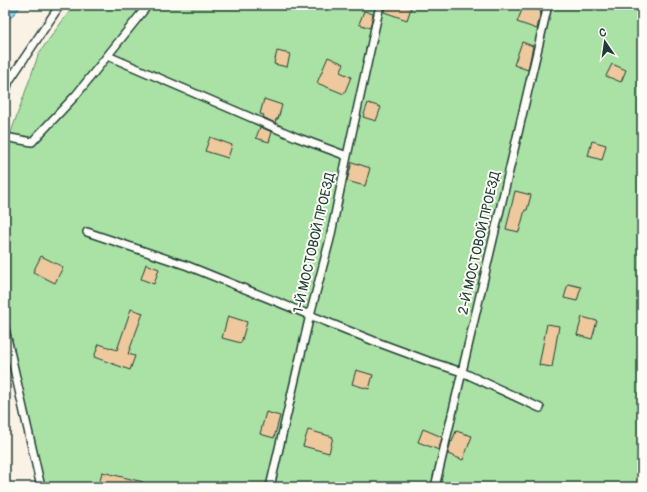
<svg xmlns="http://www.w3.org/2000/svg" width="647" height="492" font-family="Pangolin,sans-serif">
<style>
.green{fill:#aae1a4;stroke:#648f6c}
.water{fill:#8fd6f1;stroke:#6299a5}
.building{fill:#eec99e;stroke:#1f3d34}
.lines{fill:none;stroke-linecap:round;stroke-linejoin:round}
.service-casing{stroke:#1f3d34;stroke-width:10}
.service{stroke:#fdfcf7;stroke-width:7}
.labels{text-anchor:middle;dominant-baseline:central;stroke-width:4;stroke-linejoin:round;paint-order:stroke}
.street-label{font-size:14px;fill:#1f3d34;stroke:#fdfcf7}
</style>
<rect width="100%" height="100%" fill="#faf2e5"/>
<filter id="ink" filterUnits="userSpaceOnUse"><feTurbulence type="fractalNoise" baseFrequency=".025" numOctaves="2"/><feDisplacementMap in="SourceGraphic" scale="8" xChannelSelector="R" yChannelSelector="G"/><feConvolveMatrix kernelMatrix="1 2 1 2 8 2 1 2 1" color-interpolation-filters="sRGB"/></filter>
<g filter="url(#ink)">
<path class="green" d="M 74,5 L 642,5 L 642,487 L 42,487 L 5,305 L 5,149 L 39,53 Z"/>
<path class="water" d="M 5,5 L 22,5 L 5,24 Z"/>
<path class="building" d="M 385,5 L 404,5 L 411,8 L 407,20 L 384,12 Z
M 524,5 L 541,11 L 537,29 L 517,22 Z
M 364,11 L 373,14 L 370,28 L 359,24 Z
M 522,42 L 533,46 L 528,70 L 514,65 Z
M 277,51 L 290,54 L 287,67 L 274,64 Z
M 328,57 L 344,64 L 340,72 L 351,77 L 344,94 L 317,83 Z
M 612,64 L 626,70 L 621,82 L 606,76 Z
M 264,99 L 282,105 L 278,119 L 276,119 L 275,123 L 263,117 L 264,115 L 260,114 Z
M 368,103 L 381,107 L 376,121 L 363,117 Z
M 260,127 L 272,132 L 269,142 L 256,138 Z
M 210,137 L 232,145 L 228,158 L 205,151 Z
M 592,141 L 606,145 L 602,160 L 588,156 Z
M 352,162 L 370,168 L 365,186 L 347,181 Z
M 515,191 L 531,195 L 527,210 L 525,210 L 519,232 L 506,229 Z
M 41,256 L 63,267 L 55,283 L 33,272 Z
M 146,264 L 159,269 L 154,284 L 141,279 Z
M 568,284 L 581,287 L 577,301 L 564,298 Z
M 131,309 L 143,313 L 128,354 L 135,356 L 130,370 L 94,357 L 99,344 L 117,350 Z
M 228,316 L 247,322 L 241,343 L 222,338 Z
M 582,317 L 597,321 L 592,339 L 577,335 Z
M 547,324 L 559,326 L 552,367 L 539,365 Z
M 356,370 L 373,375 L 369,389 L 352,384 Z
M 266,412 L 280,416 L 274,438 L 260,434 Z
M 423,429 L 442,437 L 439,450 L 418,442 Z
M 308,430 L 333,437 L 329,453 L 303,446 Z
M 456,431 L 472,436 L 463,460 L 448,454 L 451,441 L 452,442 Z
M 102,472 L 143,482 L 142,487 L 102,487 L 103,485 L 99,485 Z"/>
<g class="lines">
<defs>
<path id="service" d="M 108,56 L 296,137 L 347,156
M 5,94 L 9,81 L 60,5
M 5,137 L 32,142 L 76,95 L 148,5
M 87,232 L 188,266 L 374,341 L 428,361 L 462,372 L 540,408
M 5,329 L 41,487
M 270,487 L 310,315 L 330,239 L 347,156 L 380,5
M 435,487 L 548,5"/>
</defs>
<use href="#service" class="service-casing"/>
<use href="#service" class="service"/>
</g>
</g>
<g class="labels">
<g class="street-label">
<text transform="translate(314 243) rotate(-77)">1-Й МОСТОВОЙ ПРОЕЗД</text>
<text transform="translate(479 243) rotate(-77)">2-Й МОСТОВОЙ ПРОЕЗД</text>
</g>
</g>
<rect width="647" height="492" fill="none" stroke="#fdfcf7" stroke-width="20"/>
<rect x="10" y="10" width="627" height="472" fill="none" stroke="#1f3d34" stroke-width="1.5" filter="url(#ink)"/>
<g transform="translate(605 42) rotate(347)" stroke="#fdfcf7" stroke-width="3" paint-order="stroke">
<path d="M0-3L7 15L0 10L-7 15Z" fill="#1f3d34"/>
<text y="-6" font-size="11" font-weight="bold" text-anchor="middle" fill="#1f3d34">С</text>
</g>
</svg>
